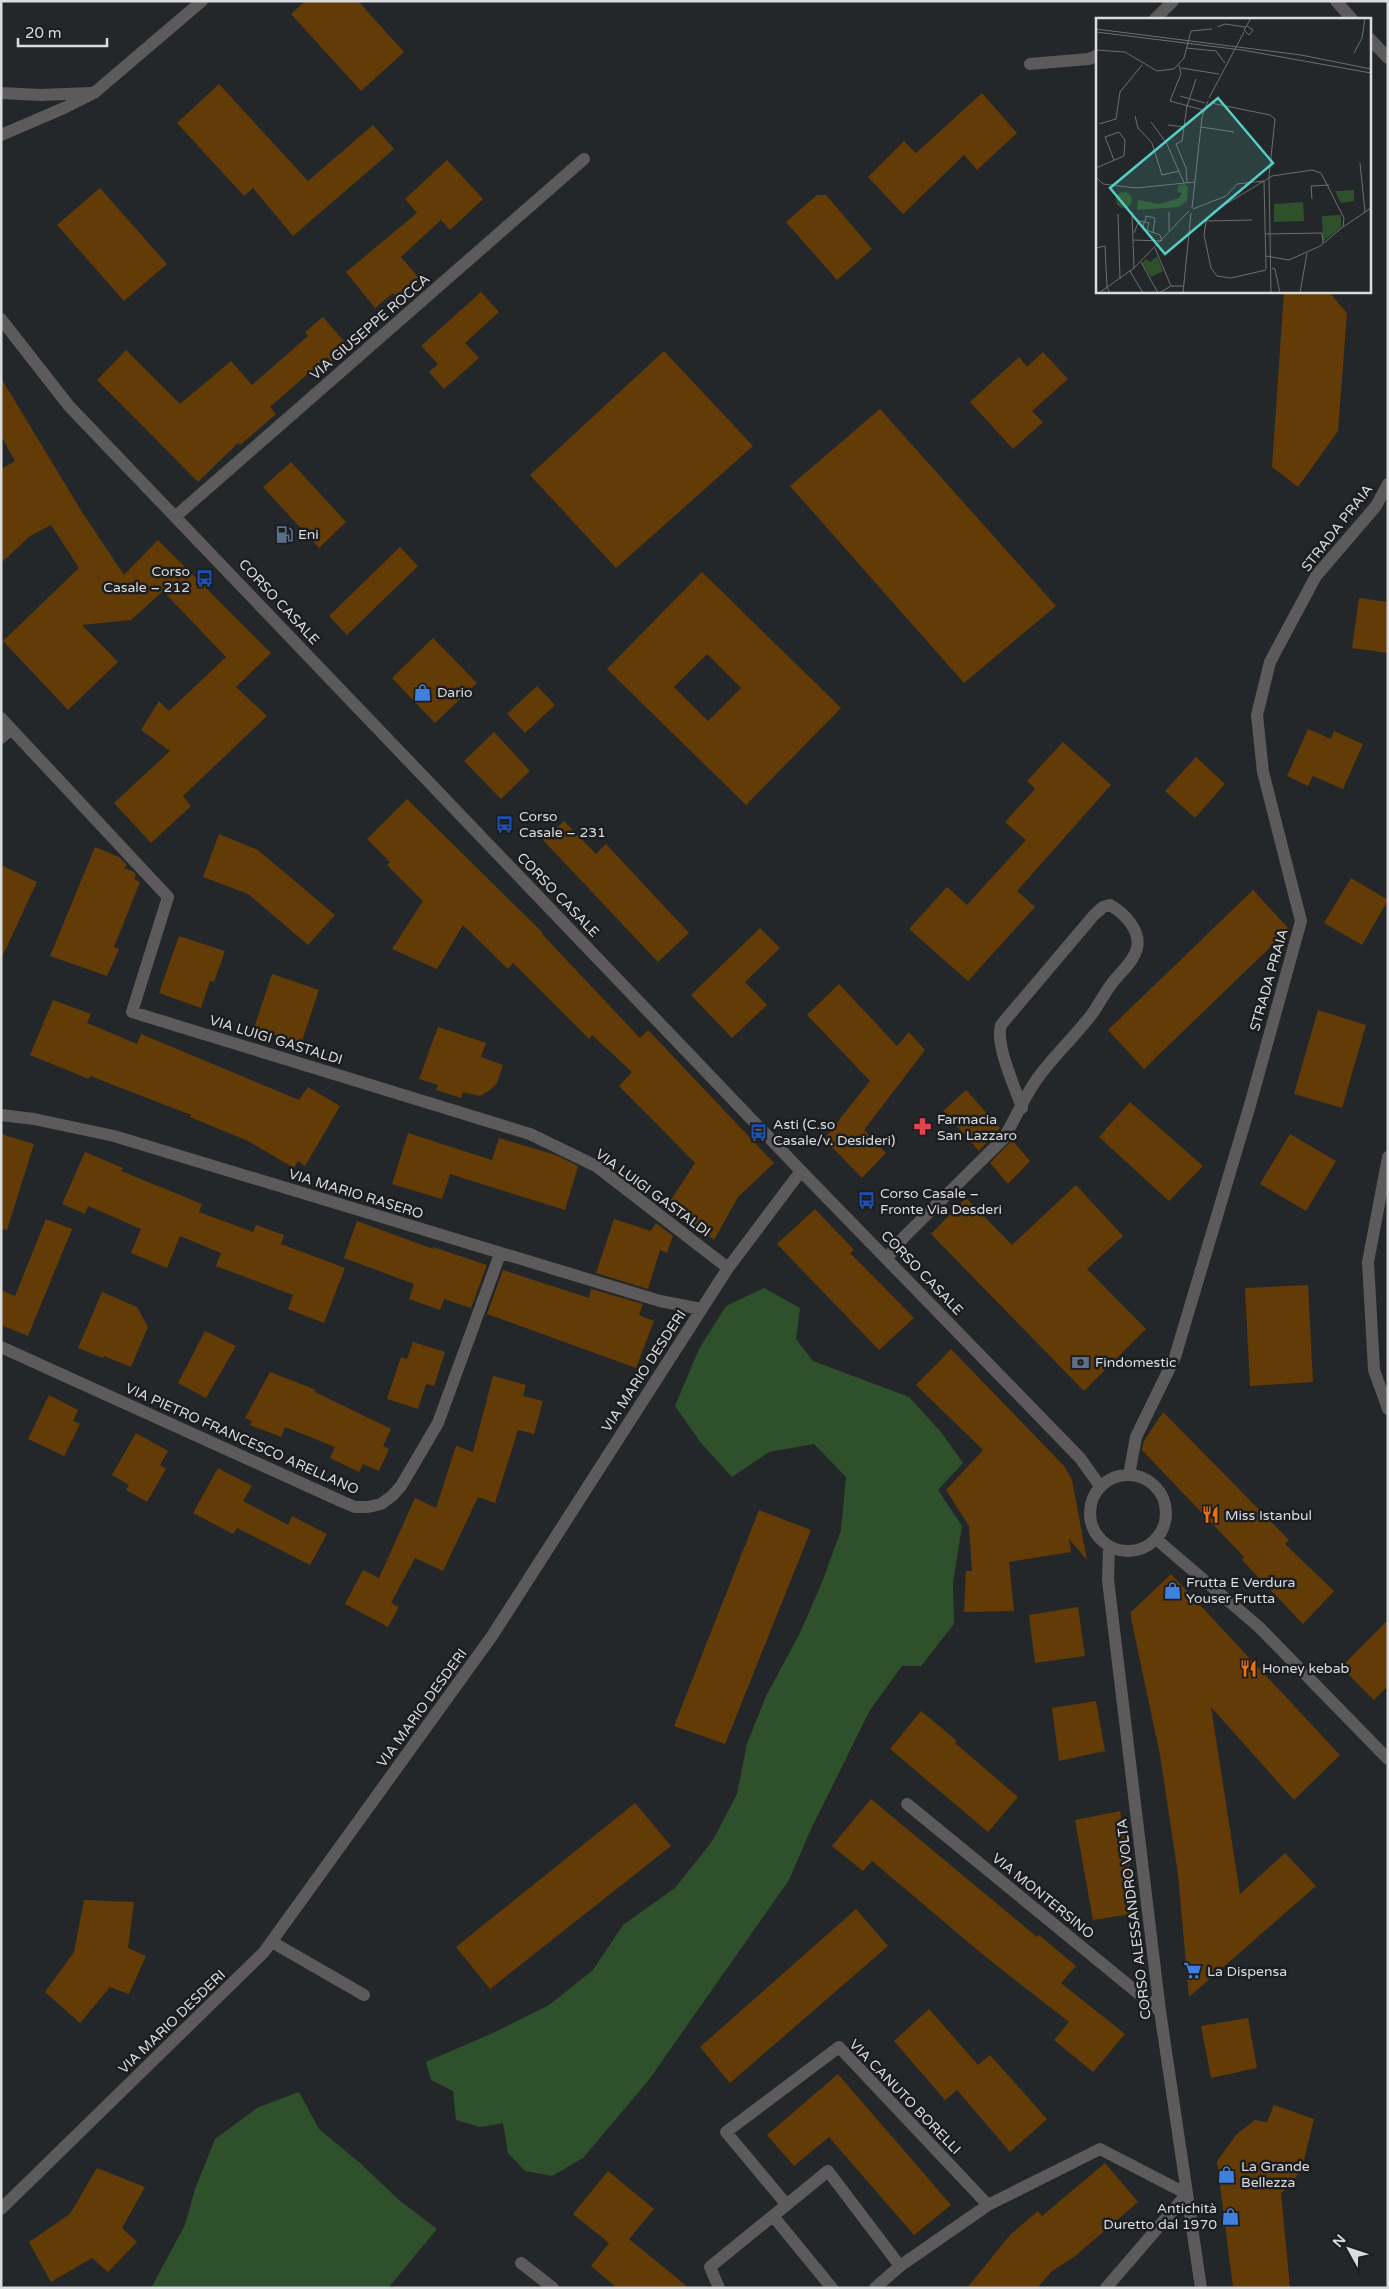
<svg xmlns="http://www.w3.org/2000/svg" width="1389" height="2289" font-family="'Varela Round',sans-serif">
<style>
.green{fill:#2e512c}
.building{fill:#633b06;fill-rule:evenodd}
.lines{fill:none;stroke-linecap:round;stroke-linejoin:round}
.minor{stroke:#5c5a5b;stroke-width:12}
.labels{text-anchor:middle;dominant-baseline:central;stroke-width:5;stroke-linejoin:round;paint-order:stroke}
.street-label{font-size:14px;fill:#d9dbdc;stroke:#1b1d20}
.poi-label{font-size:14px;fill:#d9dbdc;stroke:#1b1d20;text-anchor:start}
.inset-road{fill:none;stroke:#6c6f71;stroke-width:1}
.view{fill:#55cec4;fill-opacity:0.15;stroke:#55cec4;stroke-width:2.5}
.inset-edge{fill:none;stroke:#d9dbdc;stroke-width:2.5}
</style>
<rect width="100%" height="100%" fill="#242729"/>
<path class="green" d="M 764,1288 L 800,1308 L 796,1339 L 813,1361 L 909,1397 L 941,1432 L 963,1463 L 938,1490 L 962,1526 L 953,1583 L 954,1624 L 921,1666 L 902,1666 L 870,1710 L 810,1831 L 789,1880 L 648,2081 L 583,2158 L 552,2176 L 525,2171 L 508,2153 L 503,2123 L 480,2127 L 456,2120 L 453,2091 L 431,2080 L 426,2062 L 495,2032 L 549,2005 L 593,1970 L 623,1925 L 675,1888 L 713,1840 L 737,1794 L 747,1744 L 766,1696 L 800,1633 L 823,1580 L 841,1530 L 846,1477 L 814,1444 L 769,1452 L 732,1477 L 701,1443 L 675,1406 L 699,1349 L 726,1306 Z
M 299,2092 L 319,2129 L 360,2163 L 399,2200 L 437,2229 L 388,2288 L 151,2288 L 185,2225 L 195,2189 L 215,2139 L 257,2108 Z"/>
<path class="building" d="M 305,1 L 358,1 L 404,52 L 361,91 L 291,14 Z
M 219,84 L 308,181 L 373,125 L 394,149 L 293,236 L 253,188 L 244,196 L 177,123 Z
M 982,93 L 1017,133 L 977,170 L 964,155 L 903,214 L 868,177 L 904,141 L 916,153 Z
M 447,160 L 483,199 L 450,230 L 441,220 L 401,257 L 419,278 L 396,297 L 393,293 L 375,308 L 346,272 L 417,213 L 405,199 Z
M 100,188 L 167,264 L 124,301 L 57,225 Z
M 817,195 L 826,195 L 872,249 L 837,280 L 786,222 Z
M 1284,291 L 1328,291 L 1347,313 L 1338,431 L 1298,487 L 1272,467 Z
M 481,292 L 499,312 L 465,343 L 479,358 L 444,389 L 429,372 L 438,364 L 421,346 Z
M 323,317 L 349,347 L 332,362 L 327,357 L 270,407 L 276,414 L 240,445 L 238,443 L 198,482 L 97,380 L 126,350 L 180,404 L 231,361 L 252,385 L 308,336 L 305,332 Z
M 664,351 L 753,446 L 616,568 L 530,475 Z
M 1043,352 L 1068,379 L 1032,411 L 1043,422 L 1013,449 L 970,402 L 1019,357 L 1027,367 Z
M 1,378 L 82,512 L 124,575 L 158,540 L 271,653 L 236,687 L 267,716 L 183,796 L 191,806 L 151,843 L 114,803 L 170,751 L 141,730 L 159,701 L 169,711 L 226,657 L 163,591 L 131,620 L 82,625 L 118,662 L 68,710 L 3,641 L 79,568 L 51,525 L 30,536 L 1,563 L 1,469 L 15,461 L 1,436 Z
M 880,409 L 1056,606 L 964,683 L 790,486 Z
M 291,462 L 346,522 L 319,548 L 263,487 Z
M 400,547 L 418,566 L 347,635 L 329,616 Z
M 702,572 L 841,708 L 746,805 L 607,669 ZM 707,654 L 741,688 L 708,721 L 674,687 Z
M 1359,598 L 1388,602 L 1388,653 L 1352,648 Z
M 433,638 L 477,683 L 435,723 L 392,678 Z
M 537,686 L 555,705 L 525,733 L 507,714 Z
M 1308,729 L 1331,739 L 1334,731 L 1363,744 L 1343,789 L 1313,776 L 1308,786 L 1287,776 Z
M 494,732 L 530,771 L 501,799 L 464,761 Z
M 1063,742 L 1111,785 L 1017,891 L 1035,907 L 968,981 L 909,929 L 947,887 L 967,905 L 1026,840 L 1005,822 L 1035,789 L 1027,781 Z
M 1196,757 L 1225,784 L 1195,818 L 1165,791 Z
M 407,799 L 543,933 L 542,934 L 640,1038 L 648,1030 L 774,1163 L 738,1197 L 714,1240 L 679,1214 L 678,1219 L 665,1209 L 695,1163 L 619,1086 L 632,1072 L 592,1035 L 589,1039 L 513,963 L 508,969 L 463,925 L 437,969 L 392,949 L 423,901 L 387,865 L 390,862 L 367,839 Z
M 564,821 L 596,854 L 606,844 L 689,933 L 658,962 L 543,840 Z
M 219,834 L 258,850 L 335,915 L 308,945 L 248,894 L 203,877 Z
M 95,847 L 119,857 L 127,865 L 124,868 L 134,872 L 136,875 L 134,879 L 140,882 L 114,947 L 119,949 L 107,976 L 50,956 Z
M 1,865 L 37,882 L 1,959 Z
M 1351,878 L 1388,900 L 1362,945 L 1324,923 Z
M 1253,890 L 1289,929 L 1144,1069 L 1108,1030 Z
M 760,928 L 780,948 L 745,982 L 767,1005 L 732,1038 L 691,995 Z
M 179,936 L 225,951 L 214,982 L 210,981 L 201,1008 L 159,993 Z
M 272,974 L 319,990 L 301,1044 L 254,1028 Z
M 839,984 L 897,1046 L 909,1032 L 925,1050 L 864,1130 L 886,1153 L 862,1178 L 824,1139 L 870,1081 L 807,1015 Z
M 53,1000 L 91,1014 L 87,1023 L 137,1044 L 141,1034 L 299,1100 L 308,1087 L 340,1106 L 305,1166 L 298,1161 L 294,1168 L 248,1141 L 190,1117 L 191,1115 L 90,1076 L 89,1079 L 30,1055 Z
M 1318,1010 L 1366,1025 L 1342,1108 L 1294,1094 Z
M 438,1027 L 486,1043 L 481,1057 L 503,1065 L 497,1083 L 490,1090 L 480,1096 L 463,1092 L 461,1098 L 436,1090 L 438,1085 L 419,1079 Z
M 966,1090 L 1000,1128 L 979,1151 L 943,1111 Z
M 1130,1102 L 1203,1166 L 1169,1201 L 1099,1137 Z
M 408,1133 L 492,1160 L 499,1138 L 556,1155 L 578,1166 L 565,1210 L 450,1174 L 442,1199 L 392,1184 Z
M 1,1134 L 34,1144 L 7,1230 L 1,1229 Z
M 1290,1134 L 1336,1161 L 1306,1211 L 1260,1184 Z
M 1012,1140 L 1030,1161 L 1008,1184 L 990,1163 Z
M 85,1152 L 123,1168 L 121,1171 L 202,1204 L 199,1212 L 253,1232 L 256,1225 L 284,1235 L 281,1244 L 345,1268 L 324,1323 L 288,1309 L 293,1295 L 216,1266 L 221,1253 L 180,1236 L 167,1268 L 131,1253 L 141,1229 L 88,1206 L 85,1214 L 62,1204 Z
M 1076,1185 L 1123,1236 L 1087,1269 L 1146,1329 L 1084,1391 L 931,1234 L 966,1198 L 1012,1245 Z
M 815,1209 L 854,1250 L 850,1253 L 914,1318 L 879,1350 L 777,1244 Z
M 46,1219 L 72,1229 L 28,1336 L 1,1325 L 1,1290 L 15,1296 Z
M 614,1219 L 651,1231 L 656,1223 L 673,1236 L 667,1253 L 660,1250 L 648,1289 L 596,1273 Z
M 357,1221 L 433,1249 L 433,1247 L 487,1265 L 471,1308 L 444,1299 L 440,1310 L 409,1299 L 414,1284 L 344,1258 Z
M 503,1270 L 589,1298 L 591,1289 L 643,1304 L 639,1315 L 654,1321 L 636,1368 L 487,1314 Z
M 1308,1285 L 1313,1382 L 1250,1386 L 1245,1288 Z
M 102,1292 L 137,1307 L 148,1327 L 131,1367 L 104,1356 L 103,1358 L 78,1348 Z
M 205,1331 L 236,1346 L 206,1398 L 178,1383 Z
M 413,1342 L 445,1352 L 434,1386 L 426,1384 L 418,1409 L 387,1399 L 401,1357 L 407,1359 Z
M 951,1349 L 1064,1466 L 1072,1480 L 1087,1560 L 1069,1539 L 1071,1552 L 1009,1562 L 1014,1611 L 964,1612 L 966,1571 L 972,1571 L 969,1526 L 946,1490 L 983,1450 L 916,1385 Z
M 270,1372 L 316,1390 L 315,1392 L 391,1429 L 383,1446 L 389,1449 L 379,1471 L 363,1464 L 359,1472 L 330,1458 L 335,1447 L 285,1427 L 281,1437 L 250,1425 L 252,1421 L 245,1418 Z
M 493,1376 L 526,1385 L 523,1396 L 543,1401 L 534,1434 L 518,1430 L 495,1503 L 478,1497 L 443,1571 L 415,1558 L 391,1603 L 399,1607 L 388,1627 L 345,1604 L 363,1570 L 379,1578 L 415,1498 L 436,1508 L 456,1446 L 473,1452 Z
M 49,1395 L 78,1410 L 73,1421 L 80,1424 L 64,1456 L 28,1439 Z
M 1163,1412 L 1289,1540 L 1285,1544 L 1334,1591 L 1303,1624 L 1242,1560 L 1244,1557 L 1142,1450 L 1144,1441 Z
M 136,1433 L 168,1451 L 160,1465 L 166,1469 L 147,1502 L 126,1490 L 129,1485 L 112,1475 Z
M 218,1468 L 252,1486 L 243,1501 L 288,1525 L 292,1516 L 327,1534 L 310,1565 L 237,1528 L 233,1534 L 193,1513 Z
M 759,1510 L 811,1530 L 725,1744 L 674,1726 Z
M 1171,1574 L 1340,1755 L 1294,1800 L 1211,1707 L 1240,1894 L 1285,1853 L 1316,1886 L 1189,1997 L 1178,1874 L 1160,1755 L 1131,1618 L 1131,1612 Z
M 1078,1607 L 1085,1656 L 1035,1663 L 1029,1615 Z
M 1388,1620 L 1388,1686 L 1374,1700 L 1341,1667 Z
M 1096,1701 L 1105,1751 L 1059,1761 L 1052,1708 Z
M 921,1711 L 957,1741 L 955,1743 L 1018,1797 L 988,1832 L 890,1749 Z
M 871,1799 L 1037,1937 L 1039,1935 L 1076,1966 L 1061,1983 L 1125,2034 L 1093,2072 L 1054,2040 L 1069,2022 L 987,1958 L 872,1861 L 863,1871 L 832,1846 Z
M 635,1803 L 671,1846 L 490,1989 L 456,1947 Z
M 1120,1811 L 1138,1913 L 1093,1920 L 1075,1820 Z
M 84,1900 L 134,1902 L 128,1948 L 146,1956 L 129,1994 L 110,1987 L 80,2023 L 45,1992 L 74,1952 Z
M 856,1909 L 888,1946 L 730,2083 L 700,2047 Z
M 929,2009 L 978,2065 L 990,2055 L 1047,2119 L 1010,2152 L 957,2090 L 945,2100 L 894,2041 Z
M 1248,2018 L 1257,2068 L 1211,2078 L 1201,2026 Z
M 838,2074 L 951,2205 L 914,2235 L 829,2137 L 794,2166 L 767,2135 Z
M 1274,2105 L 1314,2119 L 1302,2168 L 1291,2185 L 1281,2193 L 1290,2288 L 1233,2288 L 1217,2161 L 1237,2134 L 1255,2120 L 1267,2122 Z
M 1105,2163 L 1138,2202 L 1074,2257 L 1052,2271 L 1037,2288 L 967,2288 L 1010,2235 L 1038,2211 L 1042,2216 Z
M 97,2168 L 145,2187 L 122,2228 L 137,2242 L 108,2272 L 92,2258 L 51,2282 L 29,2242 L 70,2214 Z
M 608,2171 L 654,2209 L 629,2239 L 689,2288 L 617,2288 L 591,2266 L 609,2243 L 573,2214 Z"/>
<g class="lines">
<path class="minor" d="M 1336,1 L 1352,19
M 1155,19 L 1173,1
M 1370,39 L 1388,58
M 1030,64 L 1089,59 L 1098,55
M 1,93 L 40,95 L 91,93
M 1,135 L 64,108 L 94,93 L 202,1
M 1,319 L 69,406 L 801,1171 L 1080,1458 L 1100,1486
M 176,516 L 584,159
M 1,718 L 168,897 L 132,1012 L 530,1134 L 596,1166 L 728,1268
M 1,738 L 11,729
M 1,1115 L 34,1119 L 114,1136 L 660,1301 L 701,1309
M 1388,1157 L 1368,1262 L 1374,1370 L 1388,1409
M 887,1258 L 904,1237 L 1003,1139 C 1015,1120 1023,1099 1035,1082 C 1051,1058 1074,1038 1092,1014 C 1099,1004 1105,992 1113,982 C 1121,972 1134,961 1137,948 C 1141,930 1124,913 1110,905 L 1103,907 L 1094,915 L 1001,1025 C 995,1045 1015,1087 1022,1108
M 1,1347 L 343,1502 L 355,1507 L 368,1507 L 381,1504 L 392,1496 L 401,1486 L 438,1423 L 500,1254
M1090 1513a38 38 0 1 1 76 0a38 38 0 1 1-76 0Z
M 1129,1475 L 1136,1437 L 1175,1357 L 1250,1105 L 1301,921 L 1263,772 L 1257,715 L 1270,662 L 1316,576 L 1376,506 L 1388,484
M 1156,1539 L 1259,1627 L 1388,1759
M 1109,1546 L 1108,1580 L 1160,2011 L 1201,2288
M 907,1804 L 1160,2011
M 272,1942 L 364,1995
M 786,2204 L 726,2132 L 839,2047 L 988,2205
M 1,2209 L 264,1952 L 492,1636 L 728,1268 L 801,1171
M 773,2216 L 832,2288
M 521,2263 L 553,2288
M 719,2288 L 710,2267 L 828,2171 L 900,2266
M 875,2288 L 900,2266 L 988,2205 L 1100,2149 L 1187,2194 L 1106,2288"/>
</g>
<defs>
<symbol id="fuel-bare" viewBox="-9 -9 18 18"><path d="M-5.5-6h7V0h2V4h1.3V-2.5L3-4.5l.8-.8L6-3V5H2.5V1h-1V6h-7ZM-4.2-4.7v3.2H.2V-4.7Z" fill="#5c6f8a" stroke="#1b1d20" stroke-width="2.5" paint-order="stroke"/></symbol>
<symbol id="bus-bare" viewBox="-9 -9 18 18"><path d="M-5-6H5V4H4V6H2V4H-2V6H-4V4H-5ZM-3.5-4V0h7V-4ZM-3.5 1.2v1.5H-2V1.2ZM2 1.2v1.5H3.5V1.2Z" fill="#1a4fb4" stroke="#1b1d20" stroke-width="2.5" paint-order="stroke"/></symbol>
<symbol id="shop-bare" viewBox="-9 -9 18 18"><path d="M-5-2.5h2.3a2.7 3.5 0 0 1 5.4 0H5L5.5 6h-11ZM-1.5-2.5h3a1.5 2.3 0 0 0-3 0Z" fill="#3f7fe0" stroke="#1b1d20" stroke-width="2.5" paint-order="stroke"/></symbol>
<symbol id="pharmacy-bare" viewBox="-9 -9 18 18"><path d="M-2-6h4v4h4v4h-4v4h-4v-4h-4v-4h4Z" fill="#e0444e" stroke="#1b1d20" stroke-width="2.5" paint-order="stroke"/></symbol>
<symbol id="bank-bare" viewBox="-9 -9 18 18"><path d="M-6-4H6V4H-6ZM0-2.3a2.3 2.3 0 1 0 0 4.6a2.3 2.3 0 1 0 0-4.6Z" fill="#5c6f8a" stroke="#1b1d20" stroke-width="2.5" paint-order="stroke"/></symbol>
<symbol id="restaurant-bare" viewBox="-9 -9 18 18"><path d="M-5-6h1v4h1v-4h1v4h1v-4h1v5L-1.5 .5V6h-2V.5L-5-1ZM5-6V6H3V1.5H1.5Q1.5-4 5-6Z" fill="#e8710a" stroke="#1b1d20" stroke-width="2.5" paint-order="stroke"/></symbol>
<symbol id="supermarket-bare" viewBox="-9 -9 18 18"><path d="M-6-5.5h2.5l.6 2H6L4.5 2H-2.5L-4.4-4H-6ZM-1.5 3.2a1.3 1.3 0 1 0 .1 0ZM3 3.2a1.3 1.3 0 1 0 .1 0Z" fill="#3f7fe0" stroke="#1b1d20" stroke-width="2.5" paint-order="stroke"/></symbol>
</defs>
<g fill-rule="evenodd">
<use href="#fuel-bare" x="272" y="522" width="25" height="25"/>
<use href="#bus-bare" x="192" y="566" width="25" height="25"/>
<use href="#shop-bare" x="410" y="680" width="25" height="25"/>
<use href="#bus-bare" x="492" y="812" width="25" height="25"/>
<use href="#pharmacy-bare" x="910" y="1114" width="25" height="25"/>
<use href="#bus-bare" x="746" y="1120" width="25" height="25"/>
<use href="#bus-bare" x="854" y="1188" width="25" height="25"/>
<use href="#bank-bare" x="1068" y="1350" width="25" height="25"/>
<use href="#restaurant-bare" x="1198" y="1502" width="25" height="25"/>
<use href="#shop-bare" x="1160" y="1578" width="25" height="25"/>
<use href="#restaurant-bare" x="1236" y="1656" width="25" height="25"/>
<use href="#supermarket-bare" x="1180" y="1958" width="25" height="25"/>
<use href="#shop-bare" x="1214" y="2162" width="25" height="25"/>
<use href="#shop-bare" x="1218" y="2204" width="25" height="25"/>
</g>
<g class="labels">
<g class="street-label">
<text transform="translate(370 327) rotate(-41)">VIA GIUSEPPE ROCCA</text>
<text transform="translate(1337 528) rotate(-52)">STRADA PRAIA</text>
<text transform="translate(279 602) rotate(47)">CORSO CASALE</text>
<text transform="translate(558 895) rotate(46)">CORSO CASALE</text>
<text transform="translate(1269 980) rotate(-74)">STRADA PRAIA</text>
<text transform="translate(276 1040) rotate(17)">VIA LUIGI GASTALDI</text>
<text transform="translate(653 1193) rotate(36)">VIA LUIGI GASTALDI</text>
<text transform="translate(356 1194) rotate(17)">VIA MARIO RASERO</text>
<text transform="translate(922 1273) rotate(46)">CORSO CASALE</text>
<text transform="translate(644 1371) rotate(-57)">VIA MARIO DESDERI</text>
<text transform="translate(242 1439) rotate(24)">VIA PIETRO FRANCESCO ARELLANO</text>
<text transform="translate(422 1708) rotate(-54)">VIA MARIO DESDERI</text>
<text transform="translate(1043 1896) rotate(39)">VIA MONTERSINO</text>
<text transform="translate(1134 1919) rotate(-97)">CORSO ALESSANDRO VOLTA</text>
<text transform="translate(172 2022) rotate(-44)">VIA MARIO DESDERI</text>
<text transform="translate(905 2097) rotate(46)">VIA CANUTO BORELLI</text>
</g>
<g class="poi-label">
<text x="298" y="534">Eni</text>
<text x="190" y="571" text-anchor="end">Corso<tspan x="190" dy="16">Casale – 212</tspan></text>
<text x="437" y="692">Dario</text>
<text x="519" y="816">Corso<tspan x="519" dy="16">Casale – 231</tspan></text>
<text x="937" y="1119">Farmacia<tspan x="937" dy="16">San Lazzaro</tspan></text>
<text x="773" y="1124">Asti (C.so<tspan x="773" dy="16">Casale/v. Desideri)</tspan></text>
<text x="880" y="1193">Corso Casale –<tspan x="880" dy="16">Fronte Via Desderi</tspan></text>
<text x="1095" y="1362">Findomestic</text>
<text x="1225" y="1515">Miss Istanbul</text>
<text x="1186" y="1582">Frutta E Verdura<tspan x="1186" dy="16">Youser Frutta</tspan></text>
<text x="1262" y="1668">Honey kebab</text>
<text x="1207" y="1971">La Dispensa</text>
<text x="1241" y="2166">La Grande<tspan x="1241" dy="16">Bellezza</tspan></text>
<text x="1217" y="2208" text-anchor="end">Antichità<tspan x="1217" dy="16">Duretto dal 1970</tspan></text>
</g>
</g>
<g transform="translate(1096 18)">
<rect width="275" height="275" fill="#242729"/>
<path d="M 83,167 L 89,166 L 92,169 L 91,183 L 83,189 L 41,192 L 42,182 L 64,186 L 83,180 L 86,175 L 81,173 ZM 258,172 L 258,183 L 245,185 L 239,173 ZM20 182a8 8 0 1 1 16 0a8 8 0 1 1-16 0ZM 207,184 L 208,203 L 178,204 L 178,186 ZM 245,197 L 245,210 L 227,223 L 226,198 ZM 61,238 L 67,253 L 55,259 L 46,245 L 50,241 L 54,244 Z" fill="#2e512c"/>
<path class="inset-road" d="M 151,8 L 157,12 L 153,17 L 148,12 L 155,0M 121,9 L 129,6 L 149,9M 0,11 L 205,37 L 275,51M 0,14 L 146,32 L 275,55M 90,30 L 120,33 L 129,45M 0,32 L 29,34 L 61,53 L 78,51 L 88,40 L 95,13 L 116,11M 258,35 L 266,20 L 269,0M 83,47 L 85,56 L 74,83 L 107,92M 85,50 L 123,56M 84,78 L 109,85M 113,80 L 148,14M 115,85 L 174,97 L 179,101 L 173,158 L 175,275M 39,98 L 42,110 L 56,125 L 66,157 L 83,153M 55,104 L 71,126 L 88,165M 3,106 L 20,101 L 24,74 L 46,47M 72,107 L 88,109M 105,109 L 138,114M 264,145 L 269,194M 0,150 L 28,138 L 29,122 L 23,114 L 9,119 L 18,142M 0,159 L 7,166 L 40,170 L 99,164M 91,164 L 90,150 L 80,126 L 86,123 L 91,88 L 100,61M 216,181 L 215,168 L 233,167M 96,190 L 106,99 L 112,83M 97,191 L 130,178 L 141,166 L 168,163 L 170,251M 36,194 L 38,250M 73,194 L 73,213M 22,196 L 24,261M 110,203 L 156,202M 49,204 L 50,198 L 59,200 L 57,214M 247,209 L 275,190M 38,215 L 43,203 L 53,205 L 51,212M 170,216 L 226,215 L 227,225M 37,222 L 66,223 L 64,217 L 47,211 L 48,204M 0,230 L 9,228 L 11,269 L 14,275M 59,230 L 75,268M 45,244 L 62,275M 176,250 L 179,251 L 184,275M 170,252 L 135,260 L 121,258 L 115,250 L 108,217 L 110,203 L 117,194 L 176,158 L 216,152 L 225,155 L 248,200 L 247,209 L 224,228 L 193,242 L 170,238M 34,253 L 47,275M 3,275 L 38,250 L 93,193M 63,275 L 75,268 L 88,268M 87,275 L 95,195M 204,275 L 211,235"/>
<path class="view" d="M 122,80 L 177,145 L 69,236 L 14,170 Z"/>
<rect width="275" height="275" class="inset-edge"/>
</g>
<rect width="1389" height="2289" fill="none" stroke="#d9dbdc" stroke-width="5"/>
<g transform="translate(1349 2249) rotate(310)" stroke="#1b1d20" stroke-width="4" paint-order="stroke">
<path d="M0-4L9 19L0 12L-9 19Z" fill="#d9dbdc"/>
<text y="-8" font-size="14" font-weight="bold" text-anchor="middle" fill="#d9dbdc">N</text>
</g>
<path d="M18 38v8h89v-8" fill="none" stroke="#d9dbdc" stroke-width="2.5"/>
<text x="25" y="38" font-size="15" fill="#d9dbdc" stroke="#1b1d20" stroke-width="4" paint-order="stroke">20 m</text>
</svg>
